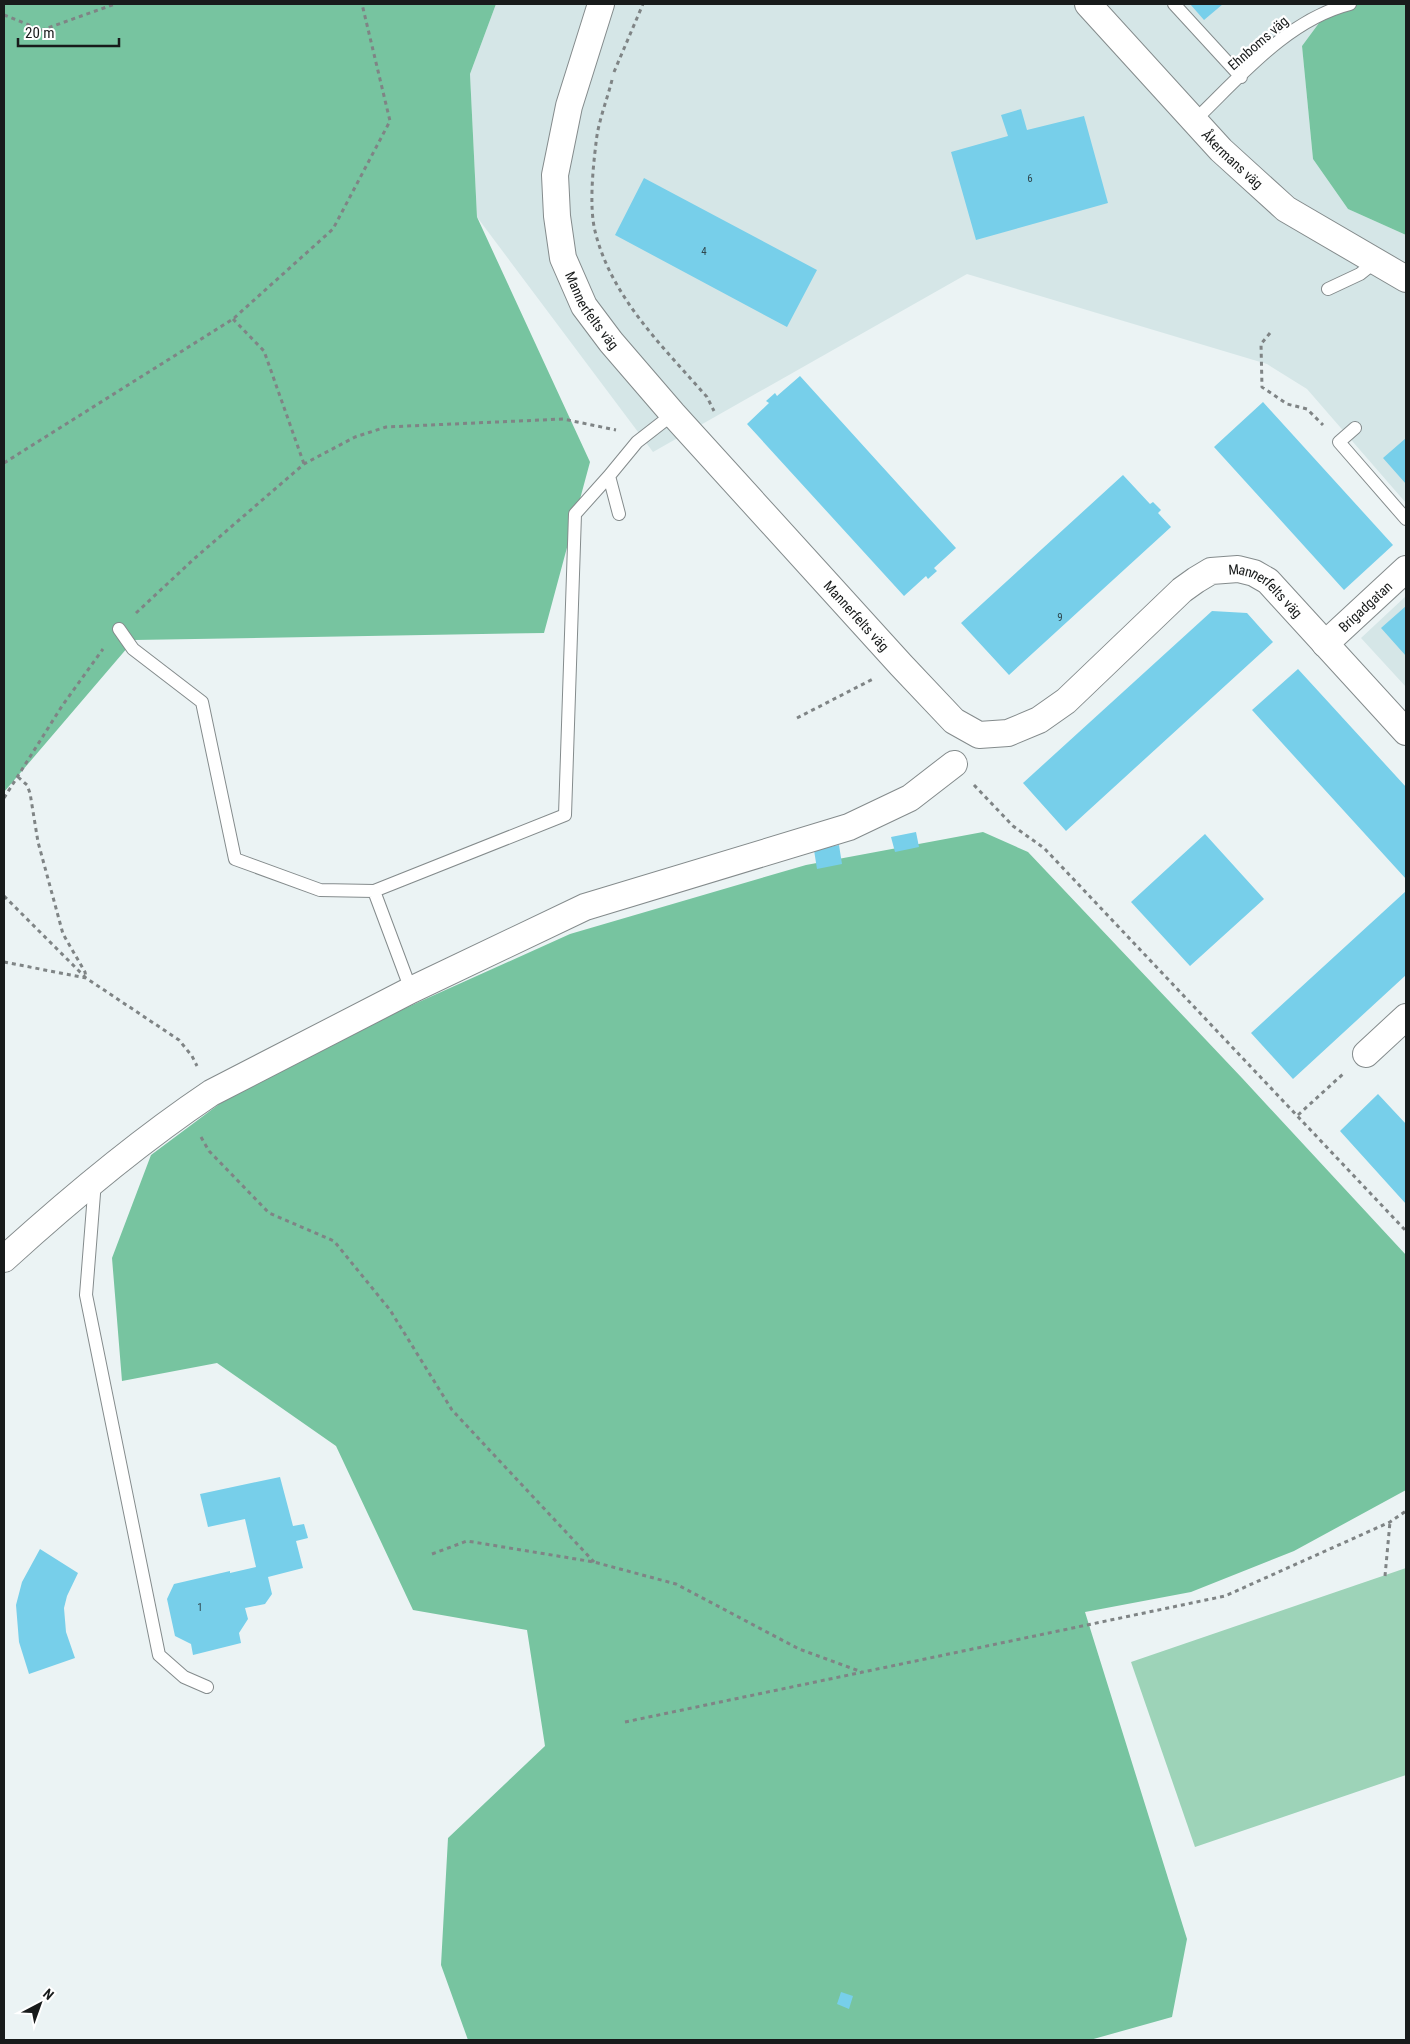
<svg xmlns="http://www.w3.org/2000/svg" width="1410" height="2044" font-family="'Roboto Condensed',sans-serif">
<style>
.built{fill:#d5e6e7}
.green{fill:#9dd3b8}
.forest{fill:#77c4a0}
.building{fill:#77cfea}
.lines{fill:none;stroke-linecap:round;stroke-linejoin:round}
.service-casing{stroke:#848b8c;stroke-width:14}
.minor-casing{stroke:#848b8c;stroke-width:28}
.path{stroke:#7f8485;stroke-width:3;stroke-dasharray:4 4;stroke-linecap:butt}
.service{stroke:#fff;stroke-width:12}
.minor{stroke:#fff;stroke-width:26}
.labels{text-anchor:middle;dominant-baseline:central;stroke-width:4.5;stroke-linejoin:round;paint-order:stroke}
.number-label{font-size:11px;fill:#30484f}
.street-label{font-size:14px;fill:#181b1b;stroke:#fff}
</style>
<rect width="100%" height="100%" fill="#ebf3f4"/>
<path class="built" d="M 496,4 L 1333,4 L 1302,46 L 1313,159 L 1348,209 L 1406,235 L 1406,503 L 1307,389 L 1267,364 L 967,274 L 653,452 L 477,217 L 470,74 Z
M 1406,596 L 1406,687 L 1361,638 Z"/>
<path class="green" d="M 1406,1568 L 1406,1775 L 1195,1847 L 1131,1662 Z"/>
<path class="forest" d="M 4,4 L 496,4 L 470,74 L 477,217 L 590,462 L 544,633 L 134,640 L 4,792 Z
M 1333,4 L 1406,4 L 1406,235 L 1348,209 L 1313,159 L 1302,46 Z
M 983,832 L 1028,852 L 1242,1078 L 1406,1255 L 1406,1490 L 1294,1551 L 1191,1592 L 1085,1612 L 1187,1939 L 1172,2017 L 1090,2040 L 468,2040 L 441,1965 L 448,1838 L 545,1746 L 527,1630 L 413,1610 L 336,1446 L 217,1363 L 122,1381 L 112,1258 L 151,1155 L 226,1099 L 361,1028 L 570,934 L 806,865 Z"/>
<path class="building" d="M 1190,4 L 1223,4 L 1204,20 Z
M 1021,109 L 1027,130 L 1084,116 L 1108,203 L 976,240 L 951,152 L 1008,136 L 1001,115 Z
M 644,178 L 817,270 L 787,327 L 615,235 Z
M 800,376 L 956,548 L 934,568 L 937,571 L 928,579 L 926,576 L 904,596 L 747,424 L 769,403 L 766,401 L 775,393 L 777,396 Z
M 1263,402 L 1393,545 L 1344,590 L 1214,447 Z
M 1406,438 L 1406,484 L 1383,458 Z
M 1123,475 L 1150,504 L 1153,502 L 1161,510 L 1158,513 L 1171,527 L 1009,675 L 961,623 Z
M 1406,606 L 1406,656 L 1381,628 Z
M 1212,611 L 1247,613 L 1273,642 L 1066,831 L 1023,783 Z
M 1298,669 L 1406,787 L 1406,879 L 1252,710 Z
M 916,832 L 919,847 L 895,852 L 891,837 Z
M 1205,834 L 1264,899 L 1190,966 L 1131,902 Z
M 839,845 L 842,864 L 817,869 L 814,850 Z
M 1406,891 L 1406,975 L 1293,1079 L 1251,1033 Z
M 1378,1094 L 1406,1124 L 1406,1204 L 1340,1131 Z
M 280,1477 L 293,1526 L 304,1524 L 308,1538 L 296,1541 L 303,1568 L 268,1577 L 272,1594 L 265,1604 L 245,1608 L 248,1619 L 239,1633 L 241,1643 L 193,1655 L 191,1644 L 175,1636 L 167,1599 L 174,1584 L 230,1571 L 230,1573 L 256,1567 L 245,1519 L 208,1527 L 200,1494 Z
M 40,1549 L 78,1573 L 67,1596 L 64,1608 L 66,1632 L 75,1658 L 29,1674 L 19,1642 L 16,1605 L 22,1582 Z
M 841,1992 L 853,1996 L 849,2009 L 837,2004 Z"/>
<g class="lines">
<defs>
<path id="service" d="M 1174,4 L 1241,77
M 1194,121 C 1240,77 1287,20 1350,4
M 1328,289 L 1360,274 L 1375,262
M 1355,428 L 1339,442 L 1406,519
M 619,514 L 609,476 L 637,442 L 673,414
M 119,629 L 133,649 L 202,702 L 235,859 L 320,890 L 374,891
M 411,990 L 374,891 L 565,815 L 575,514 L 609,476
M 95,1181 L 86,1295 L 159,1655 L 184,1677 L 207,1687"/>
<g id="minor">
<path id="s1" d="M 601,4 L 569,106 L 555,175 L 557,216 L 563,258 L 584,306 L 611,342 L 673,414 L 901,665 L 954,721 L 979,735 L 1008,733 L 1039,720 L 1066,701 L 1182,590 L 1196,580 L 1211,571 L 1238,569 L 1254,573 L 1268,581 L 1406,732"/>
<path id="s2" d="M 1088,4 L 1221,150 L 1286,209 L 1406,279"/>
<path id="s3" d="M 1325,644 L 1406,569"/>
<path d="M 1366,1054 L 1406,1017"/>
<path d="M 4,1259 C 69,1200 138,1142 211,1093 L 411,990 L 585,907 L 849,827 L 910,798 L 954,764"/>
</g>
</defs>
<use href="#service" class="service-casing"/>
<use href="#minor" class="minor-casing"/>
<path class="path" d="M 4,15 L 42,30 L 115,4
M 614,72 L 643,4
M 612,80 C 607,100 598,122 596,143 C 593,168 589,206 595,231 C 611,297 663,347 707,397 L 714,411
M 233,319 L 264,351 L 304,464
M 1270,333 L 1261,344 L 1262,387 L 1287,404 L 1307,409 L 1323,425
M 4,463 L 233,319 L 333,229 L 390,121 L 362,4
M 136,613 L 195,558 L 304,464 L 355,437 L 386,427 L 563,419 L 616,430
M 797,718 L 873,679
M 18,777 L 27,785 L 30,793 L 38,842 L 63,934 L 85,972 L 86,978
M 974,785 L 1013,826 L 1044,848 L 1406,1231
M 4,798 L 62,706 L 103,649
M 4,896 L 86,978
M 4,962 L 86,978 L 179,1040 L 192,1056 L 197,1066
M 1298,1115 L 1343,1074
M 201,1137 L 209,1151 L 269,1213 L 334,1241 L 390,1310 L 452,1410 L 594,1562
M 432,1554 L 467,1541 L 594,1562 L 676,1584 L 799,1649 L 862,1672
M 1385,1576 L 1390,1522
M 625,1722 L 1225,1596 L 1390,1522 L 1406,1511"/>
<use href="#service" class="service"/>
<use href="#minor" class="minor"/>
</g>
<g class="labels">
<g class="number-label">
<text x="1030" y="178">6</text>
<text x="704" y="251">4</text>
<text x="1060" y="617">9</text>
<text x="200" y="1607">1</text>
</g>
<g class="street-label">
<text transform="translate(1258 43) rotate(-41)">Ehnboms väg</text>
<text stroke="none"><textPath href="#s2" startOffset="212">Åkermans väg</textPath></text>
<text stroke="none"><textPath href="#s1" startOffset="321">Mannerfelts väg</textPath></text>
<text stroke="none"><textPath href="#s1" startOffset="1251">Mannerfelts väg</textPath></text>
<text stroke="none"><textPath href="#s3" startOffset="55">Brigadgatan</textPath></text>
<text stroke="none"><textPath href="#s1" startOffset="726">Mannerfelts väg</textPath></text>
</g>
</g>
<rect width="1410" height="2044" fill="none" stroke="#181b1b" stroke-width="10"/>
<g transform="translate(40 2004) rotate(41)" stroke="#ffffff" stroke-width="4" paint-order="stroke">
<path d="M0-4L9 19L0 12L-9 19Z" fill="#181b1b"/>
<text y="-8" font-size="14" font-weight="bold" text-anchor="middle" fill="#181b1b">N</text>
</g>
<path d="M18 38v8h101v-8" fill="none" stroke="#181b1b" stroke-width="2.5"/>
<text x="25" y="38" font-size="15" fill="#181b1b" stroke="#ffffff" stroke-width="4" paint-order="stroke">20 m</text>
</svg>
